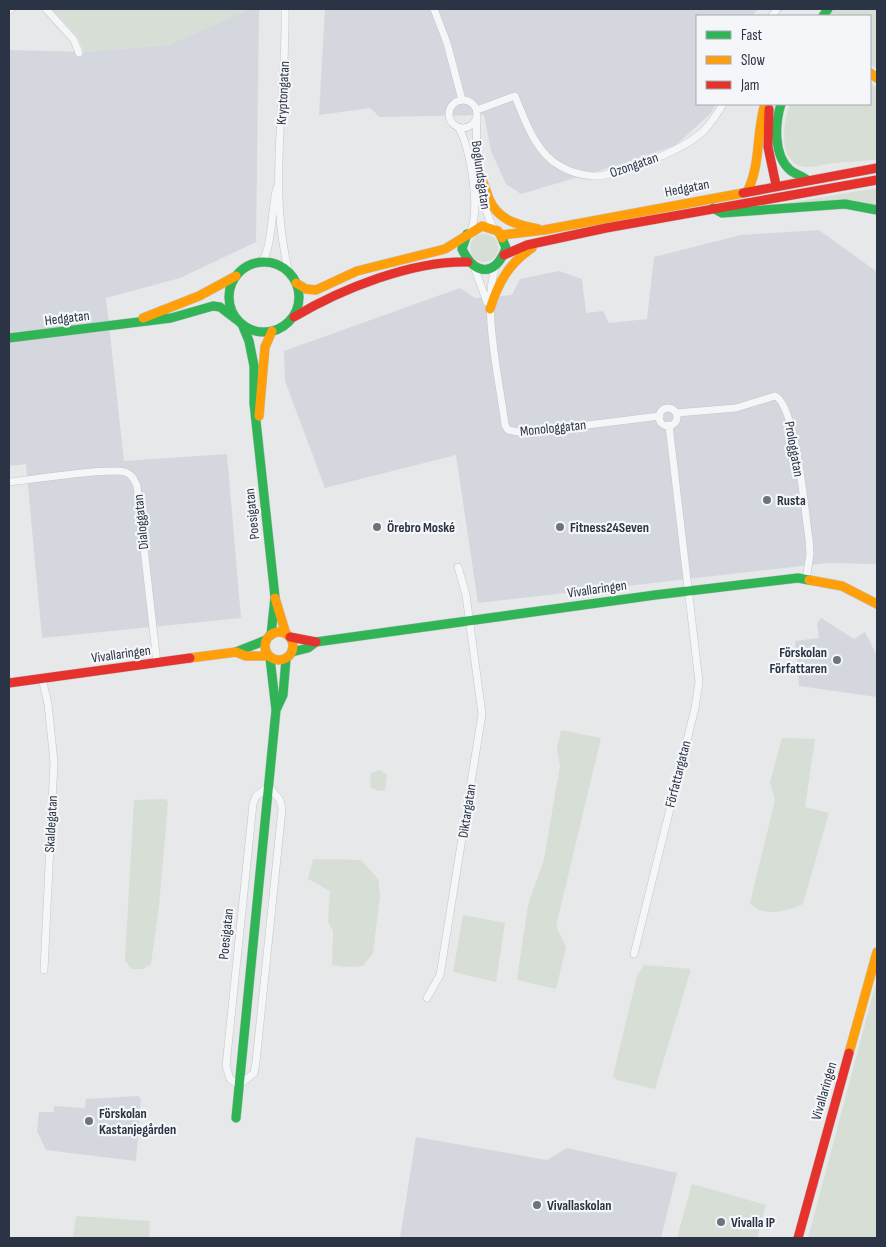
<svg xmlns="http://www.w3.org/2000/svg" width="886" height="1247" font-family="'Sofia Sans Condensed',sans-serif">
<style>
.built{fill:#d4d7dd}
.green{fill:#d6ded6}
.lines{fill:none;stroke-linecap:round;stroke-linejoin:round}
.street-casing{stroke:#c4c6c8;stroke-width:8}
.fast-casing{stroke:#c4c6c8;stroke-width:10}
.slow-casing{stroke:#c4c6c8;stroke-width:10}
.jam-casing{stroke:#c4c6c8;stroke-width:10}
.street{stroke:#f5f6f7;stroke-width:7}
.fast{stroke:#30b455;stroke-width:9}
.slow{stroke:#ff9f0a;stroke-width:9}
.jam{stroke:#e5322d;stroke-width:9}
.poi-dot{fill:#6c737f;stroke:#f4f6f9;stroke-width:2}
.labels{text-anchor:middle;dominant-baseline:central;stroke-width:4.5;stroke-linejoin:round;paint-order:stroke}
.street-label{font-size:14px;fill:#2b3445;stroke:#f4f6f9}
.poi-label{font-size:14px;font-weight:bold;fill:#2b3445;stroke:#f4f6f9;text-anchor:start}
</style>
<rect width="100%" height="100%" fill="#e6e8ea"/>
<path class="built" d="M 250,9 L 259,9 L 256,242 L 180,278 L 106,298 L 124,461 L 227,454 L 241,618 L 42,638 L 26,464 L 9,466 L 9,50 L 84,52 L 168,45 Z
M 325,9 L 758,9 L 752,16 L 697,16 L 697,104 L 716,104 L 711,113 L 676,145 L 622,164 L 521,194 L 506,184 L 491,151 L 484,115 L 380,117 L 370,108 L 319,115 Z
M 819,230 L 877,272 L 877,564 L 827,563 L 478,603 L 456,455 L 325,488 L 285,381 L 284,351 L 460,288 L 475,298 L 512,295 L 520,279 L 559,271 L 582,279 L 586,313 L 603,311 L 609,323 L 647,319 L 654,257 L 741,235 Z
M 821,618 L 854,639 L 865,632 L 877,656 L 877,697 L 799,686 L 795,641 L 819,638 L 817,624 Z
M 138,1096 L 141,1099 L 136,1161 L 46,1150 L 37,1131 L 39,1112 L 54,1112 L 54,1106 L 85,1108 L 86,1099 Z
M 416,1137 L 547,1160 L 567,1148 L 677,1173 L 661,1238 L 400,1238 Z"/>
<path class="green" d="M 250,9 L 168,45 L 84,52 L 78,37 L 53,10 Z
M 833,9 L 877,9 L 877,69 L 870,64 L 870,16 L 828,16 Z
M 870,82 L 877,88 L 877,159 C 863,162 850,161 835,163 C 823,164 812,169 801,166 C 777,160 784,120 790,104 L 870,104 Z
M 877,188 L 877,207 L 769,206 Z
M470 248a14 14 0 1 1 28 0a14 14 0 1 1-28 0Z
M 561,730 L 601,738 L 556,926 L 566,947 L 556,989 L 517,980 L 528,905 L 544,859 L 560,766 L 557,749 Z
M 782,738 L 815,739 L 805,807 L 829,813 L 803,904 C 788,911 763,918 750,903 L 775,800 L 770,782 Z
M 380,770 L 387,775 L 385,790 L 378,791 L 370,787 L 371,773 Z
M 166,799 L 168,803 L 159,906 L 151,964 L 143,969 L 131,969 L 125,960 L 134,800 Z
M 313,859 L 361,860 L 378,879 L 380,896 L 373,953 L 363,966 L 347,967 L 332,965 L 333,931 L 328,922 L 330,891 L 308,879 Z
M 463,915 L 505,923 L 496,982 L 453,972 Z
M 644,965 L 691,969 L 655,1089 L 617,1080 L 613,1076 L 637,976 Z
M 877,979 L 877,1238 L 808,1238 Z
M 692,1184 L 766,1205 L 757,1238 L 677,1238 Z
M 76,1216 L 150,1221 L 149,1238 L 73,1238 Z"/>
<g class="lines">
<defs>
<path id="street" d="M 46,9 L 74,40 L 79,53
M 285,9 C 287,96 267,187 289,273
M 434,9 L 447,43 L 462,100
M 9,10 L 11,9
M 772,16 L 777,9
M449 114a14 14 0 1 1 28 0a14 14 0 1 1-28 0Z
M 477,110 L 515,96 C 525,121 536,153 560,166 C 570,172 582,175 593,176 C 619,176 680,151 700,134 C 710,126 716,115 723,104
M 477,119 C 475,149 479,203 494,229
M 459,128 C 471,151 480,207 471,231
M 262,262 C 273,245 271,209 277,187
M 496,266 C 481,305 500,382 505,425 L 508,430 L 523,433 L 660,416
M 474,267 L 487,302
M659 417a9 9 0 1 1 18 0a9 9 0 1 1-18 0Z
M 676,413 L 736,408 L 775,396 C 796,405 805,514 809,539 L 810,555 L 806,579
M 9,482 C 30,480 109,467 125,472 C 133,475 134,480 137,486 L 157,663
M 42,678 L 48,704 L 54,762 L 44,970
M 269,787 L 280,800 L 282,809 L 256,1062 L 254,1073 L 239,1085 L 230,1079 L 226,1066 L 253,804 L 256,796 Z
M 634,954 L 695,708 L 699,682 L 669,425
M 427,998 L 440,975 L 482,714 L 466,595 L 458,567"/>
<path id="fast" d="M 823,16 L 828,9
M 781,104 C 775,123 773,155 790,170 C 795,174 802,176 807,180
M 713,208 L 722,213 L 845,204 L 877,210
M 467,234 L 462,249 C 475,276 495,277 506,248 L 502,238
M229 297a35 35 0 1 1 70 0a35 35 0 1 1-70 0Z
M 242,324 L 249,341 L 254,366 L 254,403 L 275,597 L 271,635
M 9,338 L 171,318 L 213,306 L 220,307 L 237,320
M 236,652 L 266,640
M 292,652 L 308,648 L 316,642 L 655,595 L 798,578 L 809,580
M 270,658 L 276,710
M 236,1118 L 276,710 L 283,695 L 286,659"/>
<path id="slow" d="M 870,73 L 877,78
M 480,176 C 484,183 486,191 489,199 C 498,220 517,225 538,229
M 748,190 C 761,163 756,132 765,104
M 501,235 L 544,230 L 743,193
M 296,283 L 306,289 L 316,290 L 357,271 L 445,249 L 482,226 L 498,231 L 502,238
M 490,309 C 498,283 509,263 532,248
M 143,318 L 199,296 L 236,276
M 259,416 L 265,347 L 272,331
M 809,580 L 842,586 L 877,604
M 275,598 L 286,634
M265 646a14 14 0 1 1 28 0a14 14 0 1 1-28 0Z
M 190,658 L 236,652 L 246,656 L 269,656
M 849,1053 L 877,952"/>
<path id="jam" d="M 769,109 L 768,147 L 776,185
M 743,193 L 877,168
M 504,255 L 527,245 L 606,228 L 877,180
M 294,317 C 341,289 413,260 468,262
M 290,637 L 316,642
M 9,683 L 190,658
M 798,1238 L 849,1053"/>
</defs>
<use href="#street" class="street-casing"/>
<use href="#fast" class="fast-casing"/>
<use href="#slow" class="slow-casing"/>
<use href="#jam" class="jam-casing"/>
<use href="#street" class="street"/>
<use href="#fast" class="fast"/>
<use href="#slow" class="slow"/>
<use href="#jam" class="jam"/>
</g>
<g class="poi-dot">
<circle cx="767" cy="500" r="5"/>
<circle cx="377" cy="527" r="5"/>
<circle cx="560" cy="527" r="5"/>
<circle cx="837" cy="660" r="5"/>
<circle cx="89" cy="1121" r="5"/>
<circle cx="537" cy="1205" r="5"/>
<circle cx="721" cy="1222" r="5"/>
</g>
<g class="labels">
<g class="street-label">
<text transform="translate(283 93) rotate(-87)">Kryptongatan</text>
<text transform="translate(634 165) rotate(-19)">Ozongatan</text>
<text transform="translate(481 175) rotate(82)">Boglundsgatan</text>
<text transform="translate(687 188) rotate(-11)">Hedgatan</text>
<text transform="translate(67 318) rotate(-7)">Hedgatan</text>
<text transform="translate(553 428) rotate(-6)">Monologgatan</text>
<text transform="translate(794 449) rotate(80)">Prologgatan</text>
<text transform="translate(252 514) rotate(-96)">Poesigatan</text>
<text transform="translate(141 522) rotate(-96)">Dialoggatan</text>
<text transform="translate(597 589) rotate(-8)">Vivallaringen</text>
<text transform="translate(121 654) rotate(-8)">Vivallaringen</text>
<text transform="translate(678 774) rotate(-76)">Författargatan</text>
<text transform="translate(467 811) rotate(-81)">Diktargatan</text>
<text transform="translate(51 824) rotate(-87)">Skaldegatan</text>
<text transform="translate(226 934) rotate(-84)">Poesigatan</text>
<text transform="translate(824 1091) rotate(-74)">Vivallaringen</text>
</g>
<g class="poi-label">
<text x="777" y="500">Rusta</text>
<text x="387" y="527">Örebro Moské</text>
<text x="570" y="527">Fitness24Seven</text>
<text x="827" y="652" text-anchor="end">Förskolan<tspan x="827" dy="16">Författaren</tspan></text>
<text x="99" y="1113">Förskolan<tspan x="99" dy="16">Kastanjegården</tspan></text>
<text x="547" y="1205">Vivallaskolan</text>
<text x="731" y="1222">Vivalla IP</text>
</g>
</g>
<rect width="886" height="1247" fill="none" stroke="#2b3445" stroke-width="20"/>
<rect x="696" y="15" width="175" height="90" fill="#f4f6f9" stroke="#a4a8b1"/>
<rect x="706" y="31" width="25" height="8" fill="#30b455" stroke="#a4a8b1"/>
<text x="741" y="40" font-size="15" fill="#2b3445">Fast</text>
<rect x="706" y="56" width="25" height="8" fill="#ff9f0a" stroke="#a4a8b1"/>
<text x="741" y="65" font-size="15" fill="#2b3445">Slow</text>
<rect x="706" y="81" width="25" height="8" fill="#e5322d" stroke="#a4a8b1"/>
<text x="741" y="90" font-size="15" fill="#2b3445">Jam</text>
</svg>
